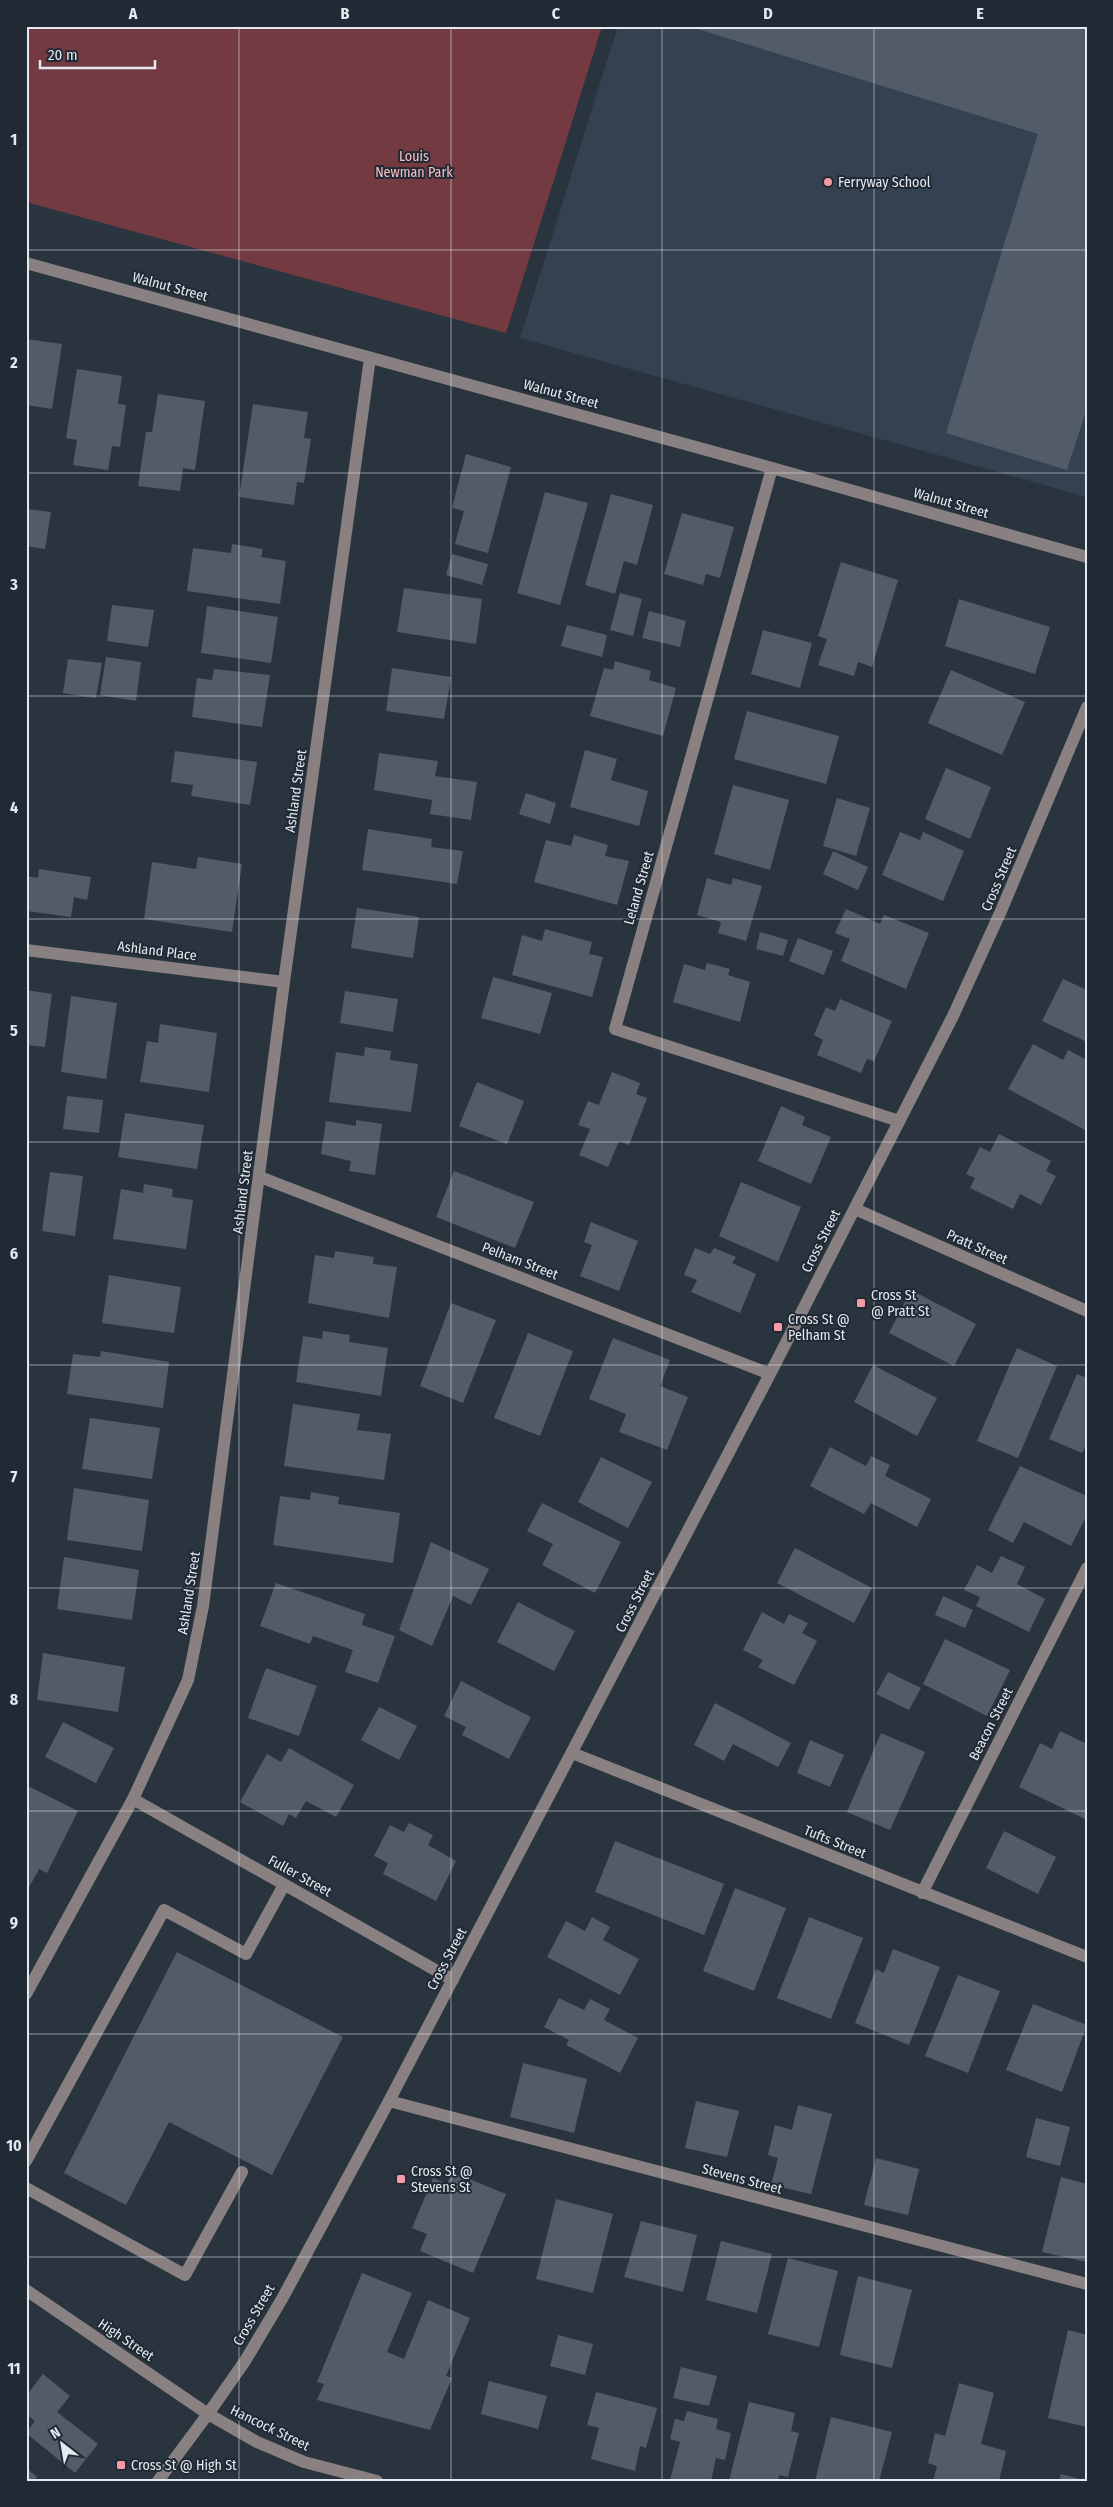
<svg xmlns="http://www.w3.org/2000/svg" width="1113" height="2507" font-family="'Fira Sans Condensed',sans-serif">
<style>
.built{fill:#334150}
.green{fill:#743a41}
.building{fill:#525c68}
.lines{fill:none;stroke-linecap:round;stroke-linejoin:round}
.minor{stroke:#898181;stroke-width:12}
.grid{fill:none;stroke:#e3e9f0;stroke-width:1;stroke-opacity:0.55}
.poi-dot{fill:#f49aa4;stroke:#212a34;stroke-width:2}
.labels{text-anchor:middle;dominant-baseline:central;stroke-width:4;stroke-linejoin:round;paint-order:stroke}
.park-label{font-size:14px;fill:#fcbec3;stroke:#212a34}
.poi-label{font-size:14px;fill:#e3e9f0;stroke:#212a34;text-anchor:start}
.street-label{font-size:14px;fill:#e3e9f0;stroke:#212a34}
.neatline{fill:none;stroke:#e3e9f0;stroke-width:2}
.grid-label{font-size:16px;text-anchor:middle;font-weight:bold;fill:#e3e9f0}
</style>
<rect width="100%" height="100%" fill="#2a343f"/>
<path class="built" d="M 618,26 L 1087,26 L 1087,497 L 520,338 Z"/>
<path class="green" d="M 26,26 L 602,26 L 506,333 L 26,202 Z"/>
<path class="building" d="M 1087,26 L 1087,408 L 1067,470 L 946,433 L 1038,134 L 691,27 Z
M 26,339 L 62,344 L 52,409 L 26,405 Z
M 77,369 L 122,376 L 118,404 L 126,405 L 120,447 L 112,446 L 108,470 L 73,465 L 77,440 L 66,438 Z
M 158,394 L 205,401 L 195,470 L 183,468 L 180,491 L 138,486 L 146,432 L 152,432 Z
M 253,404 L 308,412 L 304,438 L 311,439 L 304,483 L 297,482 L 294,505 L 239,497 Z
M 466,454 L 511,467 L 488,553 L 455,544 L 464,511 L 452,508 Z
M 545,492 L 588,503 L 560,605 L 517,593 Z
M 611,494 L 653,505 L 637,565 L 624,561 L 615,594 L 585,585 Z
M 26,509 L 51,512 L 45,549 L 26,546 Z
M 682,513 L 734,527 L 720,578 L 706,574 L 703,585 L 664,574 Z
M 232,544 L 263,549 L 261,557 L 286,561 L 280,604 L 187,591 L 193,548 L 231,553 Z
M 452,554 L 488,564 L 482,585 L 446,575 Z
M 841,562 L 898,580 L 872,667 L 858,662 L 854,676 L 818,665 L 827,639 L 818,636 Z
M 404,588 L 482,599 L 476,644 L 397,632 Z
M 620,593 L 642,599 L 633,636 L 610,630 Z
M 959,599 L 1050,627 L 1035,674 L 945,646 Z
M 112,605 L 154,610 L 148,647 L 107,641 Z
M 207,606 L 278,617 L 271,663 L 201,653 Z
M 649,611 L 686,621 L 680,647 L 642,638 Z
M 567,625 L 607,635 L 602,657 L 561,646 Z
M 763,630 L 812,643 L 800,688 L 751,674 Z
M 106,657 L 141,662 L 136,701 L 100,695 Z
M 68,659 L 102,663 L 96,698 L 63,693 Z
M 615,661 L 651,671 L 649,680 L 676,688 L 663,736 L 590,716 L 604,668 L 613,670 Z
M 392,668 L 451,677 L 444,719 L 386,711 Z
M 214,669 L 270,675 L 262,727 L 192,717 L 197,678 L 212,680 Z
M 951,670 L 1025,702 L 1002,755 L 928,723 Z
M 747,711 L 839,736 L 826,784 L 734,759 Z
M 585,750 L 617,759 L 611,780 L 648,791 L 639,826 L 570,807 Z
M 175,751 L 257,762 L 250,805 L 191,796 L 193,785 L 171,782 Z
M 379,753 L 438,761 L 435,776 L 477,782 L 471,820 L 430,814 L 432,800 L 374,790 Z
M 946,768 L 991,787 L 970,839 L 925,819 Z
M 733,785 L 789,800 L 770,870 L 714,854 Z
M 526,793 L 556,803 L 550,824 L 519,814 Z
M 837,798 L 870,808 L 856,856 L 823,846 Z
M 368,829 L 432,839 L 431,847 L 463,851 L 457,884 L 362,870 Z
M 900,832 L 920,840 L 923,832 L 964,851 L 943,901 L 882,875 Z
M 574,835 L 608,845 L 605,856 L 629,861 L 617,905 L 534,882 L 546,840 L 571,846 Z
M 833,851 L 868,867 L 858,890 L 823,874 Z
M 198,857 L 242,864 L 232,932 L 144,919 L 152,862 L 196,869 Z
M 39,869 L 91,877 L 87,900 L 74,897 L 71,917 L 26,911 L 26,876 L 38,878 Z
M 707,878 L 731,885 L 733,878 L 762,886 L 746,941 L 718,933 L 721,922 L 697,915 Z
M 357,908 L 419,917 L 413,958 L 351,948 Z
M 846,909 L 880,924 L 884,915 L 929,933 L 906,989 L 841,961 L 850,939 L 835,933 Z
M 545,929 L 592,942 L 589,954 L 603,957 L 592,997 L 512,975 L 522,935 L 542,941 Z
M 760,932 L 788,940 L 783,956 L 756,949 Z
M 798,938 L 833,951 L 824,975 L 789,961 Z
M 707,963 L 730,969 L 728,975 L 750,982 L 740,1022 L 673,1002 L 684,964 L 705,970 Z
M 493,977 L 552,993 L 540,1034 L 481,1018 Z
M 1063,979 L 1087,990 L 1087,1042 L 1042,1021 Z
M 26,990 L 52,994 L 45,1047 L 26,1045 Z
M 345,991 L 398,999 L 393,1032 L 340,1023 Z
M 71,996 L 117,1003 L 106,1079 L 61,1072 Z
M 840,999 L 892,1021 L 874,1061 L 867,1059 L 861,1073 L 817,1055 L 823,1040 L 814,1035 L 826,1007 L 835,1011 Z
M 160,1024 L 217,1033 L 209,1092 L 140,1082 L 147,1041 L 158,1043 Z
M 1033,1044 L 1063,1060 L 1068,1050 L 1087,1060 L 1087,1131 L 1008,1089 Z
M 365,1047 L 391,1051 L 390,1060 L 418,1064 L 411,1112 L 329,1102 L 336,1052 L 364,1056 Z
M 612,1072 L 640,1083 L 636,1094 L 647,1098 L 629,1145 L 619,1141 L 608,1167 L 579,1155 L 590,1129 L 578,1125 L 588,1101 L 599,1105 Z
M 477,1082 L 524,1101 L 507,1144 L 459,1126 Z
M 67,1096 L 103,1100 L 99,1133 L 63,1129 Z
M 781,1106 L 805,1117 L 802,1125 L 831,1137 L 811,1184 L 758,1161 Z
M 125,1113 L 204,1125 L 197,1169 L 118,1157 Z
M 356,1120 L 382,1124 L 375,1175 L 349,1171 L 351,1161 L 321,1154 L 326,1121 L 356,1126 Z
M 999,1134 L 1051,1161 L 1046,1171 L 1056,1176 L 1041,1205 L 1020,1194 L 1013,1209 L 970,1188 L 975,1178 L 966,1174 L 980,1147 L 990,1152 Z
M 454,1171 L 534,1202 L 515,1248 L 436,1217 Z
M 50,1172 L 83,1176 L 75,1236 L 42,1231 Z
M 741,1182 L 801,1207 L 778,1262 L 719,1236 Z
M 144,1184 L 173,1189 L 172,1197 L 193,1200 L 186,1249 L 113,1239 L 121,1189 L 143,1193 Z
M 591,1222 L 638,1241 L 619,1291 L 580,1276 L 592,1245 L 584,1242 Z
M 695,1248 L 710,1254 L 714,1248 L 736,1257 L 732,1263 L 756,1274 L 740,1313 L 691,1292 L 697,1280 L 684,1275 Z
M 335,1251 L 374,1257 L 373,1264 L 397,1267 L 389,1318 L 308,1303 L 315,1255 L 334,1258 Z
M 109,1275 L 181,1287 L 174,1333 L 102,1323 Z
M 911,1290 L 976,1324 L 954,1366 L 889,1333 Z
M 451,1303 L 496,1320 L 463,1403 L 420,1386 Z
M 323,1331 L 350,1335 L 349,1342 L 388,1348 L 381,1396 L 296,1382 L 303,1336 L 322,1339 Z
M 528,1333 L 573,1351 L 540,1436 L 494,1418 Z
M 613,1338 L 670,1360 L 660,1386 L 688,1397 L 667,1450 L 619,1432 L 626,1414 L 589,1399 Z
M 1017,1348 L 1057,1366 L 1018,1458 L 977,1441 Z
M 101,1351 L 169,1362 L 163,1408 L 67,1394 L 73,1354 L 100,1357 Z
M 873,1365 L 937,1398 L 917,1436 L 854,1402 Z
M 1077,1374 L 1087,1378 L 1087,1443 L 1082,1453 L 1049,1439 Z
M 293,1404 L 360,1414 L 357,1430 L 391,1434 L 384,1480 L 284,1466 Z
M 90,1418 L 160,1428 L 152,1479 L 82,1469 Z
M 830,1447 L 866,1466 L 871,1456 L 890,1465 L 885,1476 L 931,1499 L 917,1527 L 871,1503 L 864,1514 L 810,1486 Z
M 601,1457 L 652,1482 L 628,1528 L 578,1502 Z
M 1020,1466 L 1087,1496 L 1087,1515 L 1071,1546 L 1024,1522 L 1013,1543 L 988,1530 Z
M 74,1488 L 149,1500 L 142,1551 L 67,1540 Z
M 311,1492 L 339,1497 L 338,1504 L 400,1513 L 393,1563 L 273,1545 L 280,1496 L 310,1500 Z
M 542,1503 L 621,1542 L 595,1593 L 542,1565 L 553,1544 L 527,1531 Z
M 431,1542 L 489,1569 L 471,1605 L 453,1596 L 432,1646 L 399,1630 Z
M 795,1548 L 872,1588 L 854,1623 L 777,1583 Z
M 1001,1556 L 1025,1567 L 1017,1584 L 1045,1599 L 1029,1632 L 976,1606 L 980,1597 L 964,1590 L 977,1565 L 992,1573 Z
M 64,1557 L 139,1570 L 132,1620 L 57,1609 Z
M 276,1583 L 365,1614 L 362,1625 L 395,1636 L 378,1683 L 345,1672 L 353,1650 L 313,1636 L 310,1644 L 260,1626 Z
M 943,1596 L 973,1610 L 965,1628 L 935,1615 Z
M 518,1602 L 575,1631 L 554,1671 L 497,1642 Z
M 762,1612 L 784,1624 L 789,1614 L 808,1623 L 802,1633 L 817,1641 L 794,1685 L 758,1667 L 763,1660 L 743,1650 Z
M 945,1639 L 1010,1670 L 987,1716 L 923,1684 Z
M 43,1653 L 125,1667 L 118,1712 L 37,1700 Z
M 266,1668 L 317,1686 L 299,1736 L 248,1718 Z
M 888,1672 L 921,1688 L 909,1710 L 876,1694 Z
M 461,1681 L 531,1717 L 509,1759 L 462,1735 L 466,1727 L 444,1716 Z
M 715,1703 L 791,1743 L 778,1767 L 733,1744 L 724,1761 L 694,1745 Z
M 379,1707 L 417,1726 L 399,1760 L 361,1740 Z
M 63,1722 L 114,1748 L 96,1783 L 45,1757 Z
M 1060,1731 L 1087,1744 L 1087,1820 L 1019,1787 L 1040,1743 L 1052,1749 Z
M 881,1733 L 925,1752 L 890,1830 L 847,1812 Z
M 810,1740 L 844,1755 L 830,1787 L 797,1773 Z
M 289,1748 L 354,1785 L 336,1817 L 306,1801 L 296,1818 L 289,1814 L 283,1826 L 240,1802 L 267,1754 L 281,1762 Z
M 26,1785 L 78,1811 L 47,1873 L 39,1869 L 26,1893 Z
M 409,1823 L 433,1835 L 428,1845 L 456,1861 L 436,1901 L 383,1874 L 388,1863 L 374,1856 L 390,1825 L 404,1832 Z
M 1004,1831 L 1056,1857 L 1038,1894 L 986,1868 Z
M 615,1841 L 724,1884 L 704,1935 L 595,1892 Z
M 735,1888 L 786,1908 L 754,1991 L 703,1971 Z
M 592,1917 L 610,1927 L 603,1940 L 639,1959 L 620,1995 L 547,1957 L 566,1921 L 585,1931 Z
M 809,1917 L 863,1938 L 831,2019 L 777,1998 Z
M 893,1949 L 940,1967 L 909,2045 L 855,2023 L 876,1969 L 884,1973 Z
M 177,1952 L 343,2037 L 272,2175 L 169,2122 L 126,2205 L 64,2173 Z
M 958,1975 L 1000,1991 L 968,2073 L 925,2056 Z
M 559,1998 L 584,2010 L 590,1999 L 610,2009 L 604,2020 L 638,2038 L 620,2073 L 566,2045 L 569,2040 L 544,2027 Z
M 1033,2004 L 1087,2025 L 1062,2092 L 1006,2070 Z
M 523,2063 L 587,2079 L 574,2133 L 510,2117 Z
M 696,2101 L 739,2111 L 727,2157 L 685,2148 Z
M 798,2105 L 832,2114 L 811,2194 L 771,2185 L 778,2158 L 768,2155 L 775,2125 L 792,2130 Z
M 1036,2118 L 1070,2127 L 1060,2166 L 1026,2157 Z
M 876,2158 L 919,2169 L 908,2215 L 864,2205 Z
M 452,2172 L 506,2194 L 473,2273 L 420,2251 L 427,2234 L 412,2228 L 433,2178 L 447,2184 Z
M 1061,2177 L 1087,2184 L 1087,2262 L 1042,2252 Z
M 556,2199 L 613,2214 L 593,2293 L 536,2279 Z
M 641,2221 L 697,2235 L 683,2292 L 624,2277 Z
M 721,2241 L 772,2254 L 757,2313 L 706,2300 Z
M 788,2258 L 838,2271 L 819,2347 L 768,2334 Z
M 362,2273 L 412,2293 L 387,2352 L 404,2359 L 428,2300 L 470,2318 L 446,2376 L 452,2378 L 430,2430 L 317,2400 L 324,2384 L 317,2382 Z
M 858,2276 L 912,2290 L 892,2368 L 840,2355 Z
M 1068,2330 L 1087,2335 L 1087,2427 L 1048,2418 Z
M 558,2335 L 593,2344 L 585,2375 L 550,2366 Z
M 681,2367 L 717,2376 L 709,2406 L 673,2398 Z
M 43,2374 L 70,2396 L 57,2412 L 98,2444 L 75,2473 L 26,2433 L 35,2421 L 26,2414 L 26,2396 Z
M 489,2381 L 547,2396 L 538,2429 L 481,2414 Z
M 959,2383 L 994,2393 L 981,2444 L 1006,2451 L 999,2481 L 933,2481 L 937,2466 L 928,2463 L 935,2433 L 945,2436 Z
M 596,2392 L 657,2408 L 646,2448 L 640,2446 L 635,2471 L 591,2459 L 599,2428 L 587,2425 Z
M 749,2402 L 795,2413 L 791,2431 L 799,2433 L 788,2477 L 779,2475 L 778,2481 L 729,2481 Z
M 687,2411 L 718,2419 L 716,2429 L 731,2433 L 725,2460 L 716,2458 L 711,2481 L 670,2480 L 680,2442 L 670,2439 L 675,2419 L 684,2421 Z
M 831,2417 L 892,2432 L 879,2481 L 815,2481 Z
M 26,2468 L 37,2477 L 34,2481 L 26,2481 Z
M 1061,2474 L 1084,2480 L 1084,2481 L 1059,2481 Z"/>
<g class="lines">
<path class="minor" d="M 26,263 L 772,468 L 1087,557
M 772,468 L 615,1029 L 899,1121
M 26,950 L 284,982
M 260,1177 L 770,1374
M 855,1209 L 1087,1311
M 572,1753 L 1087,1957
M 133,1799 L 453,1980
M 922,1893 L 1087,1568
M 26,1994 L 133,1799 L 188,1680 L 203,1606 L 284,982 L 370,358
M 389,2101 L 1087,2284
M 26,2161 L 164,1910 L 246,1954 L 284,1885
M 26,2188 L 185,2275 L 242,2172
M 26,2290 L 208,2414 L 257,2442 L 304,2462 L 377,2481
M 158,2481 L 208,2414 L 245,2361 L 282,2299 L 389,2101 L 770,1374 L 953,1016 L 1001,911 L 1087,707"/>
</g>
<path class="grid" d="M 239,26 L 239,2481M 451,26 L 451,2481M 662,26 L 662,2481M 874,26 L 874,2481M 26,250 L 1087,250M 26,473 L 1087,473M 26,696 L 1087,696M 26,919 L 1087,919M 26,1142 L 1087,1142M 26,1365 L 1087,1365M 26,1588 L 1087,1588M 26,1811 L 1087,1811M 26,2034 L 1087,2034M 26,2257 L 1087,2257"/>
<g class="poi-dot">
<circle cx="828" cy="182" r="5"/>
<rect x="856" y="1298" width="10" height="10" rx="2.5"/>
<rect x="773" y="1322" width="10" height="10" rx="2.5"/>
<rect x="396" y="2174" width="10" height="10" rx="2.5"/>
<rect x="116" y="2460" width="10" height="10" rx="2.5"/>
</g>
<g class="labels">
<g class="park-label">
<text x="414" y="156">Louis<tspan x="414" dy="16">Newman Park</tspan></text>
</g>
<g class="poi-label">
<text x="838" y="182">Ferryway School</text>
<text x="871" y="1295">Cross St<tspan x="871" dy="16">@ Pratt St</tspan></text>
<text x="788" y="1319">Cross St @<tspan x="788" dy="16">Pelham St</tspan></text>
<text x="411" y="2171">Cross St @<tspan x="411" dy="16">Stevens St</tspan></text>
<text x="131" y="2465">Cross St @ High St</text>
</g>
<g class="street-label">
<text transform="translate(170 287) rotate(15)">Walnut Street</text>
<text transform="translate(561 394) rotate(15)">Walnut Street</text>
<text transform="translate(951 503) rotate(16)">Walnut Street</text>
<text transform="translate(296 791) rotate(-82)">Ashland Street</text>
<text transform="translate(999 879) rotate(-67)">Cross Street</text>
<text transform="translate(639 888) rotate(-74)">Leland Street</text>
<text transform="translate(157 951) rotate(7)">Ashland Place</text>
<text transform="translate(243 1192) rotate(-83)">Ashland Street</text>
<text transform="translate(821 1241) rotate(-63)">Cross Street</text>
<text transform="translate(977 1247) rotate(24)">Pratt Street</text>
<text transform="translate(520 1261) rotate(21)">Pelham Street</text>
<text transform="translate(189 1593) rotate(-81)">Ashland Street</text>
<text transform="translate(635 1601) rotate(-63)">Cross Street</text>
<text transform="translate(991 1724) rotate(-63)">Beacon Street</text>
<text transform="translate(835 1842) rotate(22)">Tufts Street</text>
<text transform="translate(300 1876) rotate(29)">Fuller Street</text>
<text transform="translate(447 1959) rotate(-62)">Cross Street</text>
<text transform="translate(742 2179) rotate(15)">Stevens Street</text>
<text transform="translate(254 2315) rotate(-60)">Cross Street</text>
<text transform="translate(126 2340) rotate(34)">High Street</text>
<text transform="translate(270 2428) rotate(26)">Hancock Street</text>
</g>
</g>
<rect width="1113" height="2507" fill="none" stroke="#212a34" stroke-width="55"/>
<g transform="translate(62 2444) rotate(329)" stroke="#212a34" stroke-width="4" paint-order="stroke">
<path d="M0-4L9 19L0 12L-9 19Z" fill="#e3e9f0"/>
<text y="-8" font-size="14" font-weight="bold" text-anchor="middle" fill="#e3e9f0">N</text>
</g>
<path d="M40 60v8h115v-8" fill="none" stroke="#e3e9f0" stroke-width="2.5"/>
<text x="48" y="60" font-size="15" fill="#e3e9f0" stroke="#212a34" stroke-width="4" paint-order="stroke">20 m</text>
<rect x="28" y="28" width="1058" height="2452" class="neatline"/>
<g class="grid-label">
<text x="133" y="19">A</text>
<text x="345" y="19">B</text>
<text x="556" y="19">C</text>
<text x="768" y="19">D</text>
<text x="980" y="19">E</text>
<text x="14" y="145">1</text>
<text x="14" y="368">2</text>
<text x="14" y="590">3</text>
<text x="14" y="813">4</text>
<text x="14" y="1036">5</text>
<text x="14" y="1259">6</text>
<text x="14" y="1482">7</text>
<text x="14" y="1705">8</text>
<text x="14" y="1928">9</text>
<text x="14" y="2151">10</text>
<text x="14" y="2374">11</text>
</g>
</svg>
